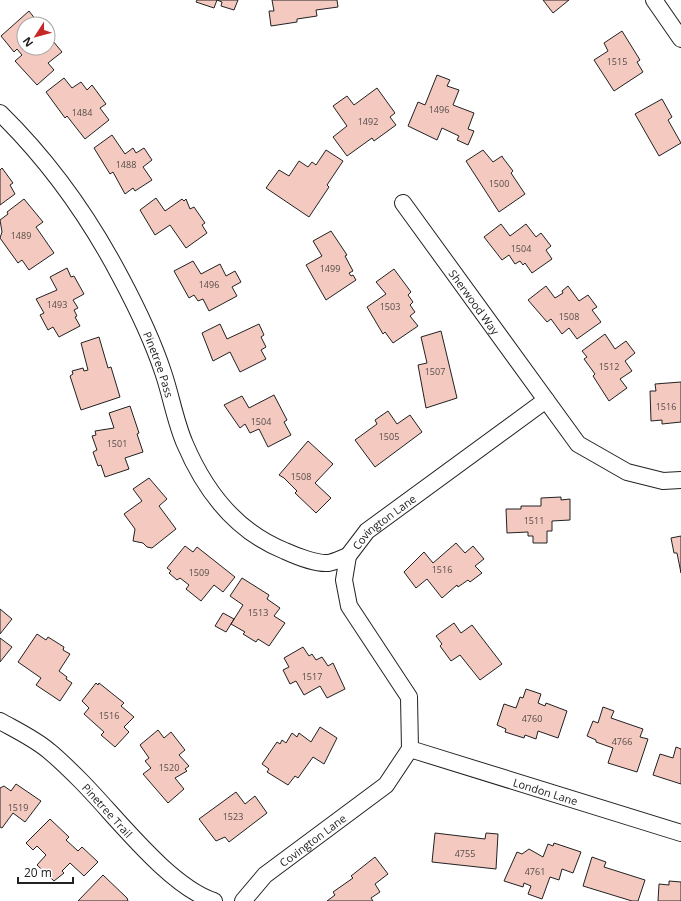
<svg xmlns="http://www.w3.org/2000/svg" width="681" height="901" font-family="'Open Sans',sans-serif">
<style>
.building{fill:#f3c9c0;stroke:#222}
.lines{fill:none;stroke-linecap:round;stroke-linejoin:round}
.minor-casing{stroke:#222;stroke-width:18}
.minor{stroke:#fff;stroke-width:16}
.labels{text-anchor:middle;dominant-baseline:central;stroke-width:3;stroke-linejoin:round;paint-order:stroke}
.number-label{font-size:9px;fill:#564c4a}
.street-label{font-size:11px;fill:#222;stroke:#fff}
</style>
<rect width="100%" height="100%" fill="#fff"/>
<path class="building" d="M 197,0 L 238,0 L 234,10 L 221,6 L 222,2 L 217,0 L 214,8 L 196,2 Z
M 272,0 L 337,0 L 338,7 L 316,10 L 317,16 L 297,19 L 297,22 L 271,26 L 269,11 L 274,11 Z
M 543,0 L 569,0 L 553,13 Z
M 29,11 L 39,24 L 24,24 L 24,48 L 48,48 L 48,35 L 62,52 L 48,63 L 54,70 L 37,85 L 15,61 L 22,55 L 17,49 L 14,52 L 1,36 Z
M 622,31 L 640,60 L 637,62 L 643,72 L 614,91 L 594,60 L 608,51 L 604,43 Z
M 437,75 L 450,80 L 447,86 L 459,90 L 453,105 L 474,113 L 468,129 L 474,131 L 468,145 L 457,140 L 459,136 L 442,128 L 437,140 L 408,126 L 418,102 L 425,105 Z
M 64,78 L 72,88 L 81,82 L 87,90 L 92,85 L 106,104 L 100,108 L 109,120 L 85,139 L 67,116 L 65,118 L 46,92 Z
M 377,88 L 395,113 L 390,117 L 396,125 L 374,141 L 372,138 L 347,156 L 333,137 L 347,126 L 333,106 L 347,96 L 354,105 Z
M 662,99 L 672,117 L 668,120 L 681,143 L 659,156 L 635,114 Z
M 112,135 L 125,154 L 133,148 L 136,153 L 144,148 L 152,160 L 143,167 L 152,180 L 135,191 L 133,188 L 125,194 L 113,172 L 110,174 L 94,148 Z
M 326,150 L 343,161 L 327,185 L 329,187 L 309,217 L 266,188 L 279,170 L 289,176 L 299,161 L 308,167 L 312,162 L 316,165 Z
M 483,150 L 493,162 L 502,156 L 503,158 L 513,171 L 511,173 L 525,194 L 499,212 L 466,161 Z
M 2,168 L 13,183 L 10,185 L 15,194 L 0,205 L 0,170 Z
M 156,198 L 165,211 L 182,199 L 184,201 L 186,199 L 190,209 L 194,207 L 205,223 L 202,225 L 207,233 L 186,248 L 170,225 L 155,235 L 140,210 Z
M 24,199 L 43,222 L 36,227 L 54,253 L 29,270 L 22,260 L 18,263 L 0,238 L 2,232 L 0,220 L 8,214 L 7,212 Z
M 501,224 L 510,236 L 526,224 L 536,237 L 541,233 L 551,246 L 546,250 L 552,259 L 532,273 L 525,263 L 523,265 L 520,261 L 515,264 L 509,255 L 502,260 L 484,237 Z
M 331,231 L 347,255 L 345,256 L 353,271 L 349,273 L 351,276 L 353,275 L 356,280 L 326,300 L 306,265 L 322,256 L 313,241 Z
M 193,261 L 201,274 L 220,264 L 226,276 L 235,271 L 241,282 L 232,287 L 237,296 L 209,311 L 203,299 L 198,301 L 194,295 L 189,298 L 174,271 Z
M 67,268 L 71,277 L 74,276 L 84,294 L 73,300 L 78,308 L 74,310 L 77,316 L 75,317 L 80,326 L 59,337 L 53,327 L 48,330 L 40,315 L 44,313 L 36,299 L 57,290 L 50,277 Z
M 394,269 L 411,292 L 408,295 L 413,302 L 410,305 L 415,312 L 410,316 L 418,326 L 393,343 L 385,332 L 383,334 L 367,307 L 386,294 L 376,282 Z
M 546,286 L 555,298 L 563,293 L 562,291 L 568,286 L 579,301 L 588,295 L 597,307 L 592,310 L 601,322 L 577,339 L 569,328 L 562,334 L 551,319 L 547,322 L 528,300 Z
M 220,324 L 227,339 L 259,324 L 264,335 L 261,337 L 266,347 L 261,350 L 266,359 L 240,372 L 230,352 L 213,361 L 202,333 Z
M 441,331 L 457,398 L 426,408 L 418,365 L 427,363 L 421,337 Z
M 605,334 L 615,349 L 626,341 L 635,353 L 625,361 L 632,371 L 620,379 L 627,388 L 609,401 L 593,376 L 595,374 L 584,359 L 587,357 L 582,351 Z
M 99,337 L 108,368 L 111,367 L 120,397 L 81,410 L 70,376 L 73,374 L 72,371 L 83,368 L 84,371 L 88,370 L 81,343 Z
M 681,382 L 681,422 L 662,424 L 662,420 L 651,421 L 650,391 L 656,391 L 655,384 Z
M 274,395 L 287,420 L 284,422 L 291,435 L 268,447 L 259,429 L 250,433 L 245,424 L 240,428 L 224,405 L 242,396 L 249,408 Z
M 130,406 L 139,433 L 137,434 L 143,452 L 125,458 L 129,469 L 105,477 L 101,465 L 98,466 L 93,452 L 97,450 L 92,436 L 96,435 L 95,431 L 114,428 L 109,413 Z
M 388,411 L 397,424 L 410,415 L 422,432 L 375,467 L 355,440 L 377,424 L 375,420 Z
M 308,441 L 333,464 L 315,483 L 331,498 L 316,513 L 295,493 L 297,491 L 284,478 L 279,475 Z
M 149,478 L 167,499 L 159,506 L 176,529 L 152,548 L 147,547 L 143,543 L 133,541 L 135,529 L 124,514 L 142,501 L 133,489 Z
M 561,497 L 561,500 L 570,499 L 570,520 L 552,521 L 552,531 L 547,531 L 547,543 L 533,543 L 533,536 L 528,536 L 528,532 L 507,533 L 506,509 L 521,509 L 521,506 L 541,506 L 541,498 Z
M 681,536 L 681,573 L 677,553 L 674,553 L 671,538 Z
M 456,543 L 465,553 L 473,546 L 484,559 L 475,566 L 482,573 L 470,582 L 468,580 L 458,587 L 457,585 L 442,598 L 427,579 L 416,588 L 404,572 L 424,552 L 433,563 Z
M 185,546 L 193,552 L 197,547 L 235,577 L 223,592 L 214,585 L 201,601 L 186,589 L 189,585 L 180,578 L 177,580 L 169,573 L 171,571 L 167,568 Z
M 242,578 L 269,595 L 267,599 L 280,608 L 274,616 L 285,623 L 269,646 L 258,639 L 256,642 L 243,634 L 245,632 L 231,624 L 243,605 L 230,596 Z
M 0,609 L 12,619 L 0,634 Z
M 223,613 L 234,619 L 226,632 L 215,626 Z
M 454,623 L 461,633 L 472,625 L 502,664 L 480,680 L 460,655 L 451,661 L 440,646 L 442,644 L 436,636 Z
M 37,634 L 46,640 L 48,637 L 64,647 L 63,650 L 70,654 L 59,671 L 67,677 L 66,679 L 72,683 L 60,701 L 36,685 L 41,678 L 18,662 Z
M 0,638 L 12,647 L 0,662 Z
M 303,647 L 309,656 L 312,654 L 316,660 L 322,657 L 328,666 L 333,663 L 345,689 L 327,698 L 320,686 L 304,695 L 296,681 L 290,684 L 283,670 L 289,667 L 284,658 Z
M 96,683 L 98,685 L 99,683 L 124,703 L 121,706 L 134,717 L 124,727 L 129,732 L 115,747 L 101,735 L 104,732 L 84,714 L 89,708 L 82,701 Z
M 526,689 L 541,694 L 538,703 L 545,706 L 546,703 L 567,711 L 558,738 L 538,731 L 536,739 L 525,735 L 524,738 L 505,732 L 506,729 L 497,725 L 504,704 L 516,708 L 520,697 L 523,698 Z
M 603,707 L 614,711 L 611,718 L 643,729 L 640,737 L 648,739 L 637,772 L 608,763 L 613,748 L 596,742 L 596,740 L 587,736 L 593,721 L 598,723 Z
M 320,727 L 337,738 L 324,764 L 313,757 L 298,778 L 295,776 L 288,785 L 267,772 L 269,769 L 262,764 L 277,742 L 280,744 L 282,740 L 286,743 L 292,733 L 297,737 L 299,733 L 311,742 Z
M 158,730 L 164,738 L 171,732 L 185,750 L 179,755 L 189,766 L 185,769 L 187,771 L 175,778 L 184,789 L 168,803 L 143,774 L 151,768 L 145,761 L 149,758 L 140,745 Z
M 676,747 L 681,749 L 681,784 L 653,775 L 660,754 L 673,758 Z
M 16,784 L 41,801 L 25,822 L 13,813 L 2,828 L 0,827 L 0,788 L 4,786 L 11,791 Z
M 236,792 L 245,804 L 255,796 L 267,813 L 229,842 L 225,837 L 216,841 L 199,819 Z
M 50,819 L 69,837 L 66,840 L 78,851 L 82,847 L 98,862 L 84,876 L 70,863 L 62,871 L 64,873 L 54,881 L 37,865 L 46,855 L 37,846 L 33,850 L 26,843 Z
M 435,833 L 485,839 L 486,833 L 498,834 L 496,869 L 432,862 Z
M 554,843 L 581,852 L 573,873 L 562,869 L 559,880 L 550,877 L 542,899 L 528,894 L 531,886 L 524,883 L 523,887 L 504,881 L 517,852 L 522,854 L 529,849 L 543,857 L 548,844 L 553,846 Z
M 375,857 L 388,874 L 375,884 L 380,892 L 371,898 L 373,901 L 327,901 L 335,895 L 333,892 L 353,878 L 351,876 Z
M 592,857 L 606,862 L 604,867 L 645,880 L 638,901 L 632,901 L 583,886 Z
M 103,875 L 127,898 L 128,901 L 78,901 Z
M 669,881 L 681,882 L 681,901 L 658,901 L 659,884 L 669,885 Z"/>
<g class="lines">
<defs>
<g id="minor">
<path d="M 654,0 L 681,39"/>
<path id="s1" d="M 0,113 C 49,161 89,217 121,278 C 137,308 152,339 163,372 C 171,395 175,421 185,444 C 205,491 237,532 285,551 C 296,556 317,564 328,563 C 335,562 342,558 348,556"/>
<path id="s2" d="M 403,203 L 578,444 L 627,472 L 663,481 L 681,480"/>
<path id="s3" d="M 0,721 C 16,730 35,739 49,751 C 60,760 70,770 80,780 C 115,815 168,886 214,901"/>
<path id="s4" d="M 410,749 L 681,833"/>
<path id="s5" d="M 243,901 L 265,875 L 386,785 L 410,749 L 409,697 L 349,606 L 344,580 L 348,556 L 367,531 L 546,400"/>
</g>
</defs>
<use href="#minor" class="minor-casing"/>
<use href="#minor" class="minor"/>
</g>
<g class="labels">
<g class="number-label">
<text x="617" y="61">1515</text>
<text x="439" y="109">1496</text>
<text x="82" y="112">1484</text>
<text x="368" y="121">1492</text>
<text x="126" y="164">1488</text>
<text x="499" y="183">1500</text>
<text x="21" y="235">1489</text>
<text x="521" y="248">1504</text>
<text x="330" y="268">1499</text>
<text x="209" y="284">1496</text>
<text x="57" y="304">1493</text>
<text x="390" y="306">1503</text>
<text x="569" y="316">1508</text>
<text x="609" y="366">1512</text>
<text x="435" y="371">1507</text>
<text x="666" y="406">1516</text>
<text x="261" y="421">1504</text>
<text x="389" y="436">1505</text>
<text x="117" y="443">1501</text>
<text x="301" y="476">1508</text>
<text x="534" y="520">1511</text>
<text x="442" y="569">1516</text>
<text x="199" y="572">1509</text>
<text x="258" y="612">1513</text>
<text x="312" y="676">1517</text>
<text x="109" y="715">1516</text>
<text x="532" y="718">4760</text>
<text x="622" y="741">4766</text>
<text x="169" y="767">1520</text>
<text x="18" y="807">1519</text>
<text x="233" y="816">1523</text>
<text x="465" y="853">4755</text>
<text x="535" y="871">4761</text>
</g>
<g class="street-label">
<text stroke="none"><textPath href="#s2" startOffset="122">Sherwood Way</textPath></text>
<text stroke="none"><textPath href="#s1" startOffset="300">Pinetree Pass</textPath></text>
<text stroke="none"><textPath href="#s5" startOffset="490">Covington Lane</textPath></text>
<text stroke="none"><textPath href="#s4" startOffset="142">London Lane</textPath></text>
<text stroke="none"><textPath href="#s3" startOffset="141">Pinetree Trail</textPath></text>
<text stroke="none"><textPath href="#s5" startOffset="93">Covington Lane</textPath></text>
</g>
</g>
<g transform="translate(36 36) rotate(234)"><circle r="19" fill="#ffffff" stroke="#a7a7a7"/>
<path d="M0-3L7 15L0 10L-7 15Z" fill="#c62828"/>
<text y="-6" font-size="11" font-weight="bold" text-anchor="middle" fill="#222222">N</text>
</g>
<path d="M18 877v6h55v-6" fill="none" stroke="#222222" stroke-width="2"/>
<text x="24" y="877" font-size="12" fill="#222222" stroke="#ffffff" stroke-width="3" paint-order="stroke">20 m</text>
</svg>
